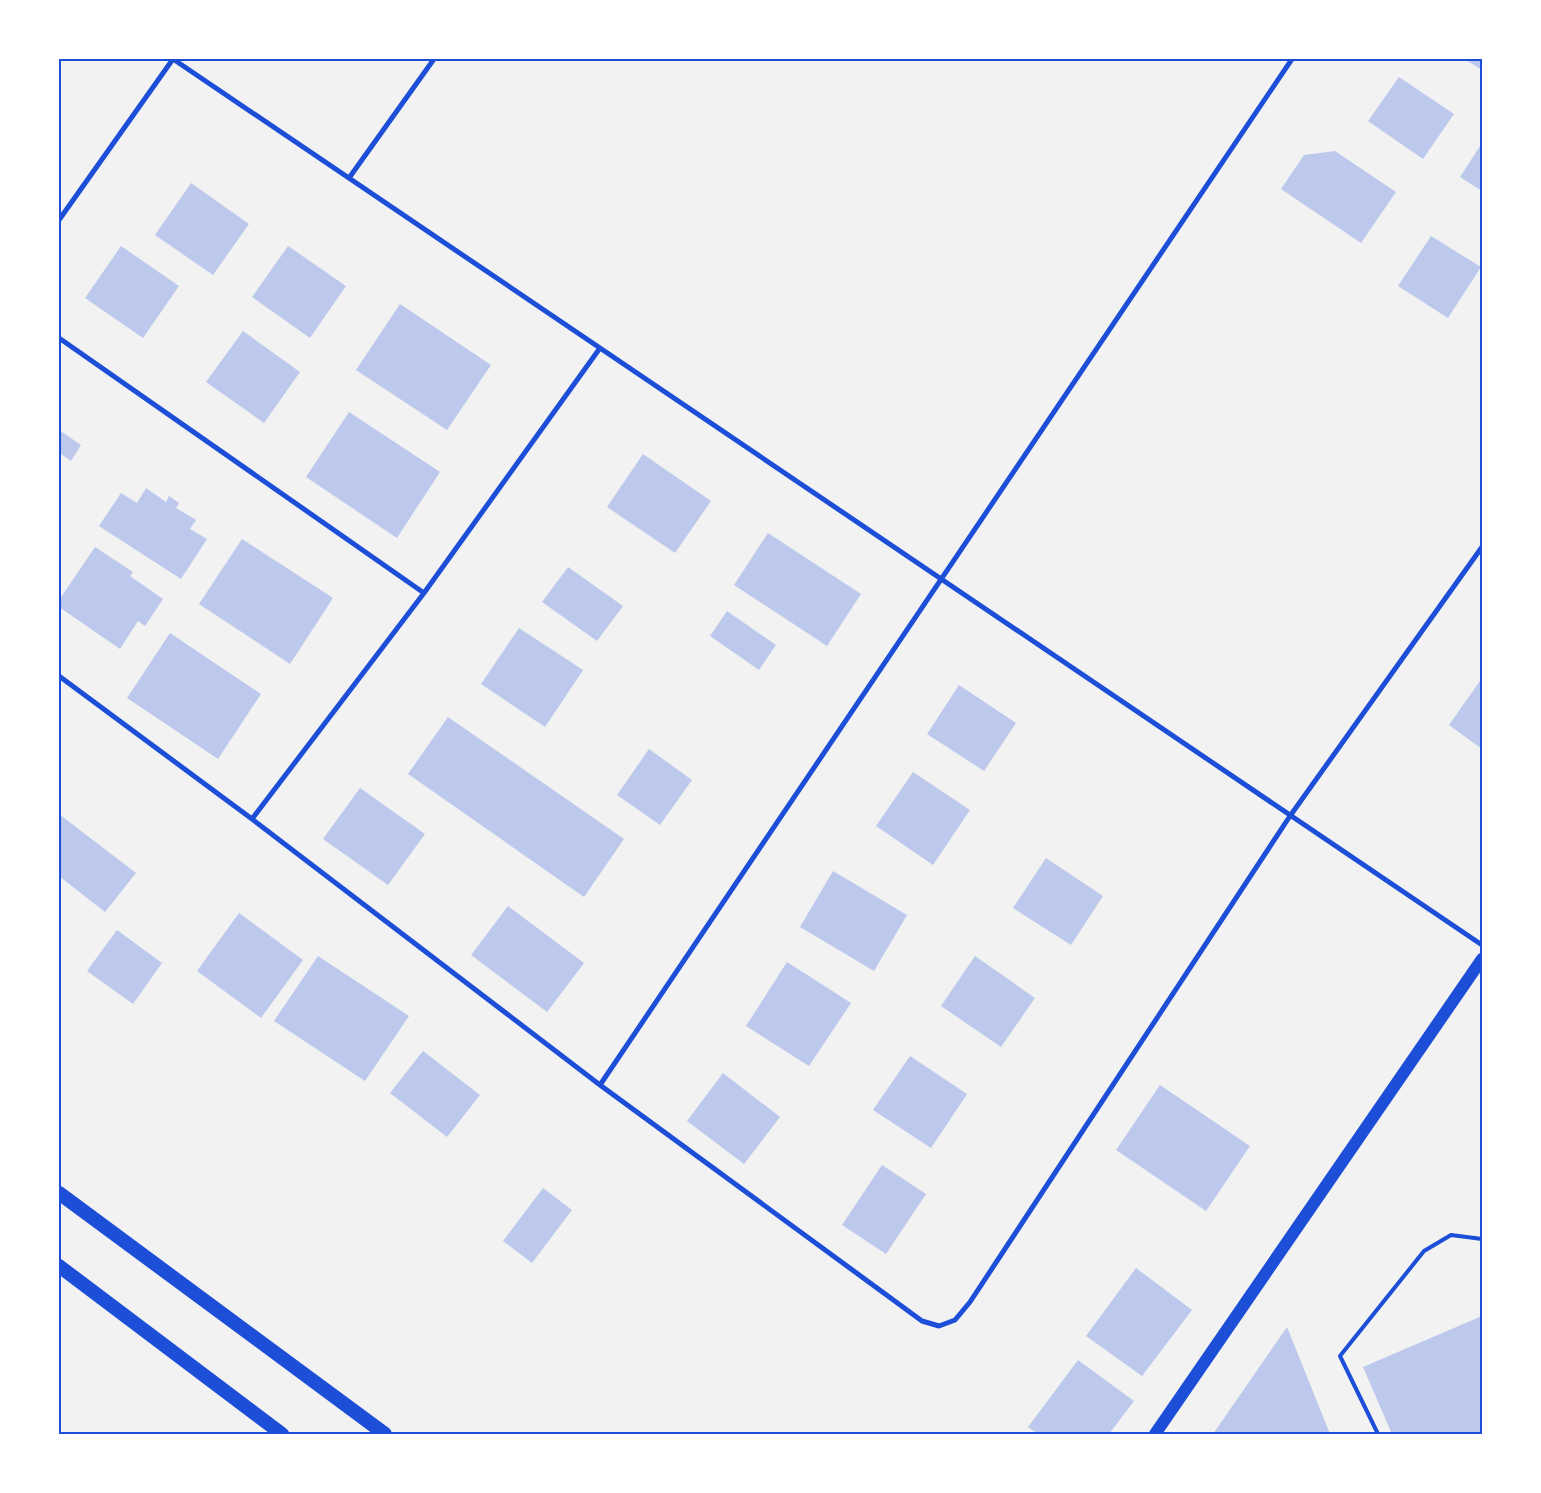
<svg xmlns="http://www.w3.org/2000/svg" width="1541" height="1493" font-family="Cabin,sans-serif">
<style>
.building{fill:#bdc9ec}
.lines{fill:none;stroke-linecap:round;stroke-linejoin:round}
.service{stroke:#1d4ed8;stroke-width:4}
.minor{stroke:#1d4ed8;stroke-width:5}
.primary{stroke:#1d4ed8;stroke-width:12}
.trunk{stroke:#1d4ed8;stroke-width:14}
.neatline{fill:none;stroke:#1d4ed8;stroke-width:2}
</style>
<rect width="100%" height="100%" fill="#f2f2f2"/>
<path class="building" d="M 1464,59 L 1482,59 L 1482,70 Z
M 1399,77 L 1454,114 L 1423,159 L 1368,121 Z
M 1482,143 L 1482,191 L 1460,177 Z
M 1335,151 L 1396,192 L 1361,243 L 1281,189 L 1304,155 Z
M 191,183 L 249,224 L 213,275 L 155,235 Z
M 1431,236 L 1481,267 L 1448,318 L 1398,286 Z
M 121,246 L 179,286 L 143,338 L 85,298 Z
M 288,246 L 346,286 L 310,338 L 252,297 Z
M 400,304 L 491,365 L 447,430 L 356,370 Z
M 243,331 L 300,372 L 264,423 L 206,382 Z
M 349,412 L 440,472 L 397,538 L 306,477 Z
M 59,430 L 81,445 L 71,461 L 61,454 L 59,457 Z
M 643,454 L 711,501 L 675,553 L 607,507 Z
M 146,488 L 166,502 L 169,496 L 179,503 L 176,508 L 196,520 L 190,529 L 207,539 L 181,579 L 99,526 L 121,493 L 137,503 Z
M 768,533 L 861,594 L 827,646 L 734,585 Z
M 242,539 L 333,598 L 290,664 L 199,604 Z
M 95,547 L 133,572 L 130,576 L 163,599 L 145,626 L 138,621 L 120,649 L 59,607 L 59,600 Z
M 568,567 L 623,606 L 597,641 L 542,602 Z
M 727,611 L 776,645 L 759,670 L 710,636 Z
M 519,628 L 583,670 L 545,727 L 481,684 Z
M 170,633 L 261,694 L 218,759 L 127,698 Z
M 1482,678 L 1482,749 L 1449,725 Z
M 959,685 L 1016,723 L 984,771 L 927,734 Z
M 448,717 L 624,839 L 584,897 L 408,774 Z
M 649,749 L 692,780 L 660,825 L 617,795 Z
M 913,772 L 970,810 L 933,865 L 876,826 Z
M 360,788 L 425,834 L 388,885 L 323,839 Z
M 59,814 L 136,873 L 105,912 L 59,876 Z
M 1046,858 L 1103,896 L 1071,945 L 1013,908 Z
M 833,871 L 907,915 L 874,971 L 800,927 Z
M 508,906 L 584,963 L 547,1012 L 471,955 Z
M 239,913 L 303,960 L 261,1018 L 197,971 Z
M 117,930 L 162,963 L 133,1004 L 87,971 Z
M 318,956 L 409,1016 L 365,1081 L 274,1021 Z
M 975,956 L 1035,998 L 1001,1047 L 941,1006 Z
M 787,962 L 851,1003 L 809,1066 L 746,1026 Z
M 423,1051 L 480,1095 L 447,1137 L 390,1093 Z
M 910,1056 L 967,1094 L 931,1148 L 873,1110 Z
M 723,1073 L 780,1117 L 744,1164 L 687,1121 Z
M 1160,1085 L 1250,1146 L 1206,1211 L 1116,1150 Z
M 882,1165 L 926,1194 L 886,1254 L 842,1225 Z
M 543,1188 L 572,1210 L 532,1263 L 503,1241 Z
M 1136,1268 L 1192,1310 L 1142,1376 L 1086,1336 Z
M 1482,1316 L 1482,1432 L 1478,1434 L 1392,1434 L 1363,1367 Z
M 1287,1327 L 1330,1434 L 1213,1434 Z
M 1078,1360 L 1134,1401 L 1109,1434 L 1038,1434 L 1028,1427 Z"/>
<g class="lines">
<path class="service" d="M 1378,1434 L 1340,1356 L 1424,1251 L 1451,1235 L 1482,1239"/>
<path class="minor" d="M 173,59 L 1482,945
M 349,178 L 434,59
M 59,220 L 173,59
M 59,338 L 424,593
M 59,676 L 252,819 L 424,593 L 600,348
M 252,819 L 600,1085 L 922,1321 L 939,1326 L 955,1320 L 970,1302 L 1290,816 L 1482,547
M 600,1085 L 1292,59"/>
<path class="primary" d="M 1155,1434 L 1482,959"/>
<path class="trunk" d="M 59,1193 L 385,1434
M 59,1266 L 282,1434"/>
</g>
<rect width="1541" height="1493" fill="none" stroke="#ffffff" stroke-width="120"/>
<rect x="60" y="60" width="1421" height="1373" class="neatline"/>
</svg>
